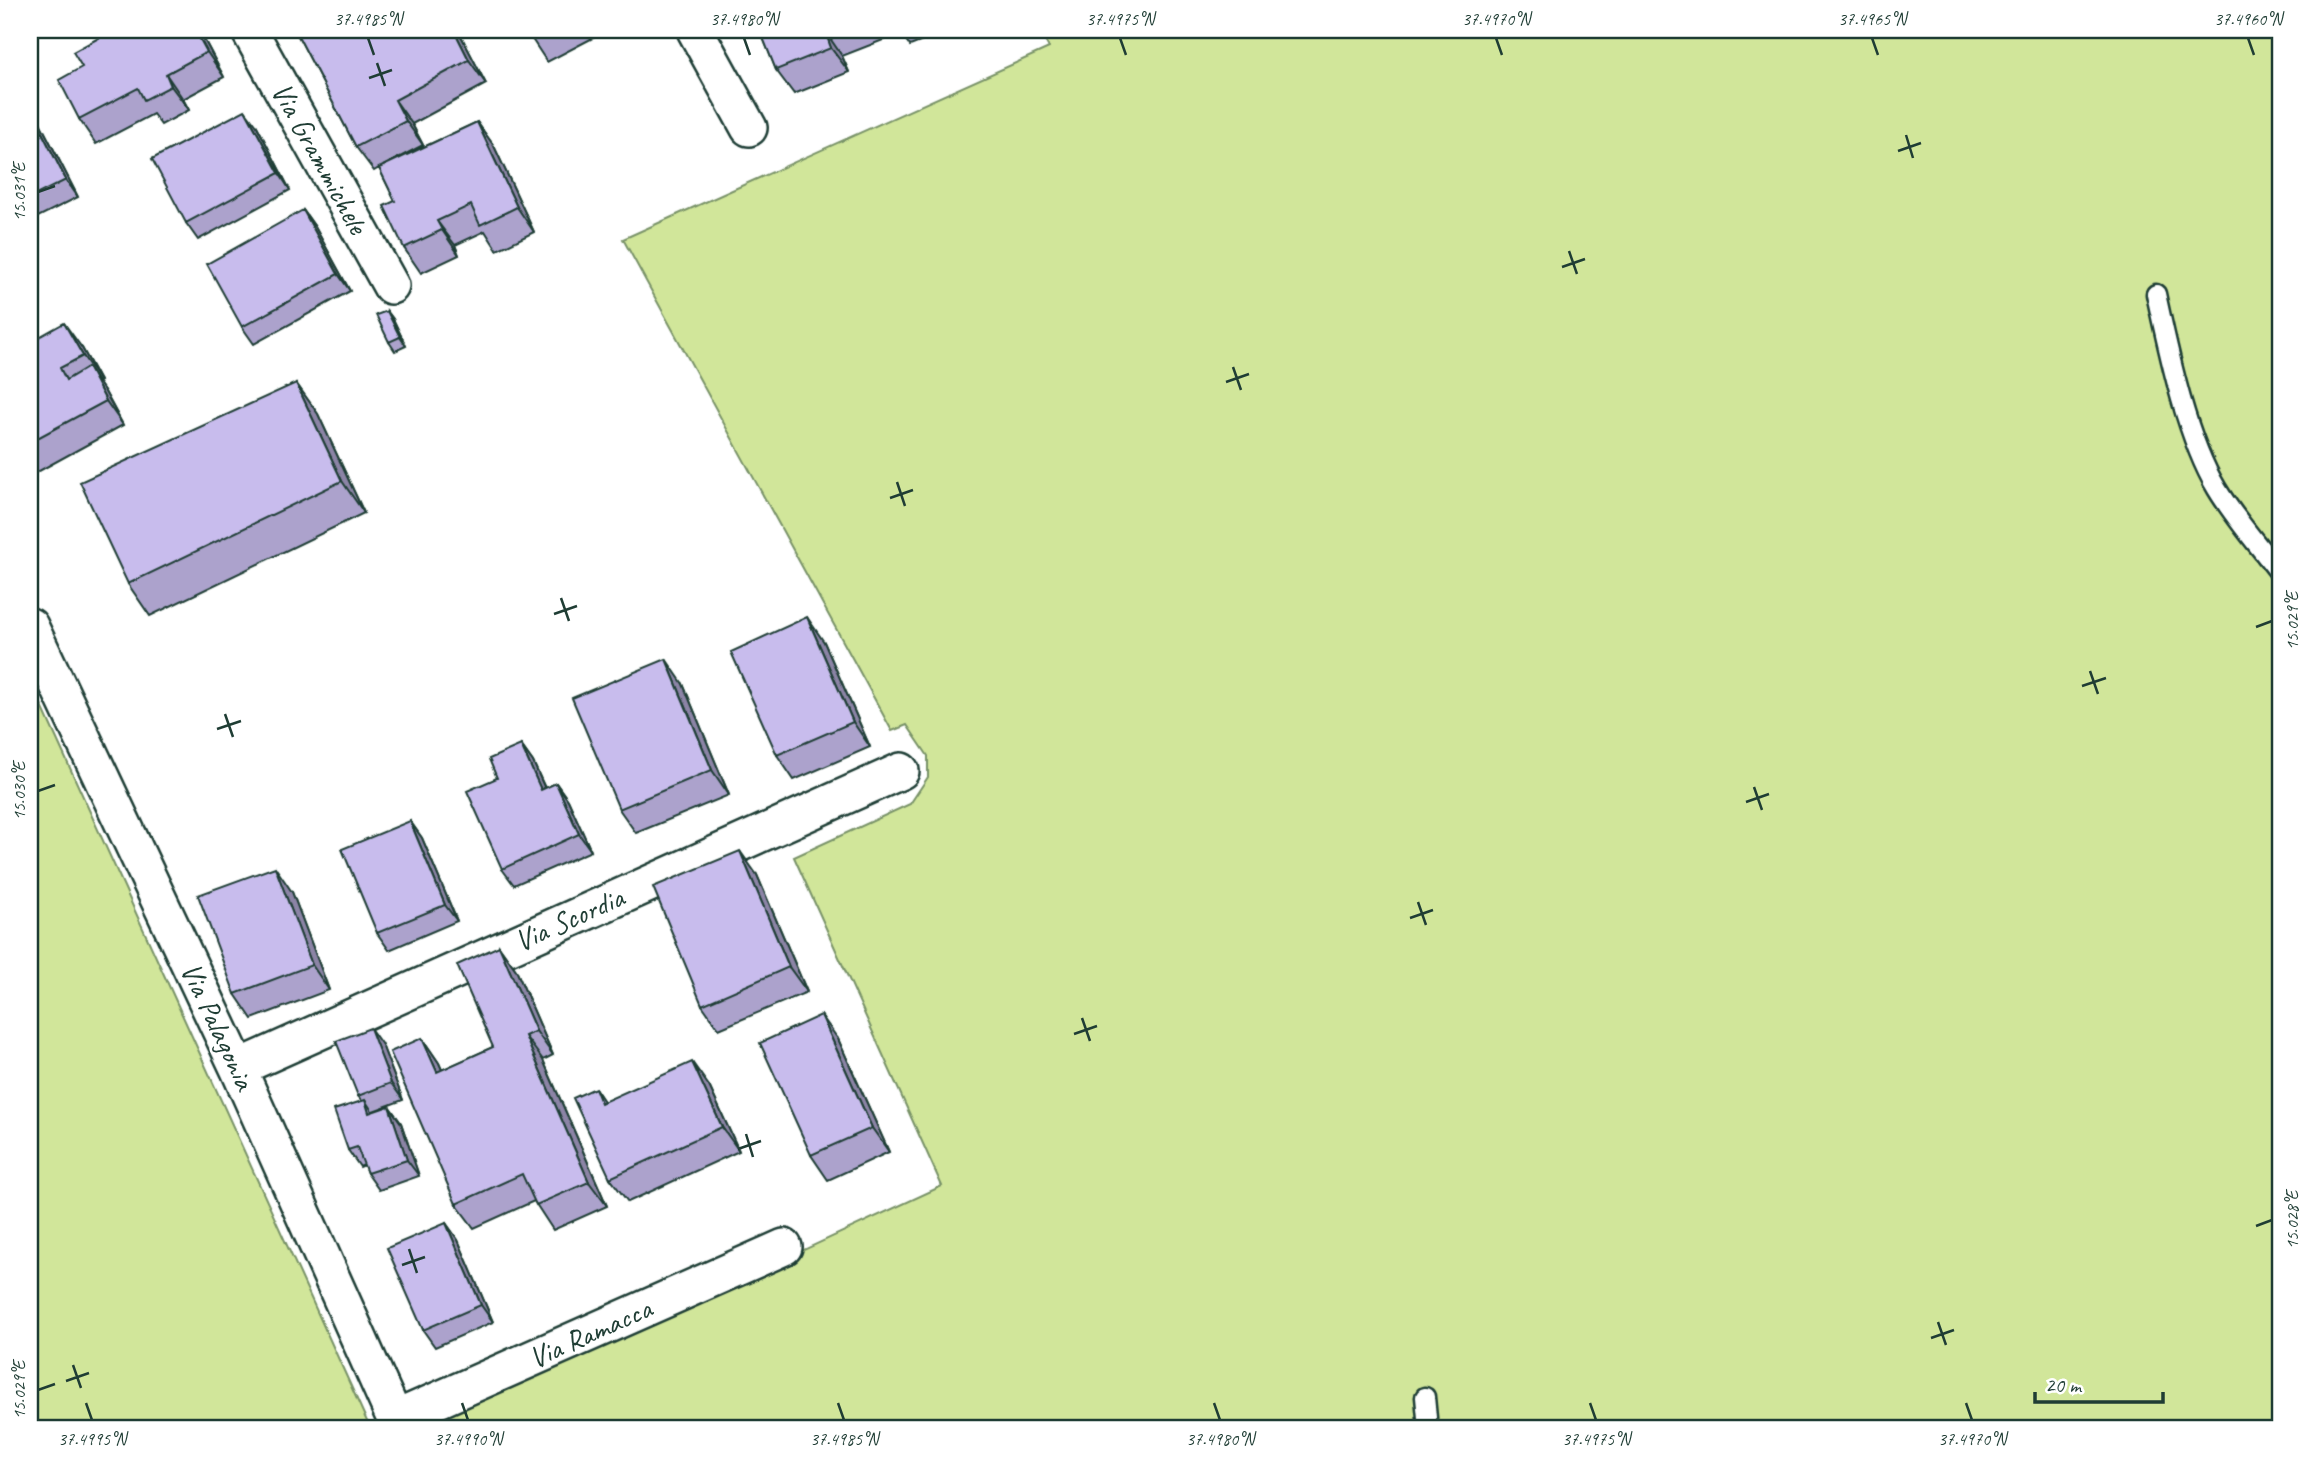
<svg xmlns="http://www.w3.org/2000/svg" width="2311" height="1458" font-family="Caveat,sans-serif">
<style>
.green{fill:#d1e69a;stroke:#789267;stroke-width:2}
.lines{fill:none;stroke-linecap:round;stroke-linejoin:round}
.lane-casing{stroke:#1f3d34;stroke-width:23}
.street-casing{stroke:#1f3d34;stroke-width:40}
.lane{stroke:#fff;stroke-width:18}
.street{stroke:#fff;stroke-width:35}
.wall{fill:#aca2cc;stroke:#1f3d34;stroke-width:2}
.shaded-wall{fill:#8c84a6;stroke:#1f3d34;stroke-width:2}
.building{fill:#c8bced;stroke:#1f3d34;stroke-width:2}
.ticks{fill:none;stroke:#1f3d34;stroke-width:2.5}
.labels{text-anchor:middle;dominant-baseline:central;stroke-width:5;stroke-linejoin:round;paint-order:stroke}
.street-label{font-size:30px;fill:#1f3d34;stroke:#fff}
.neatline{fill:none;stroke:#1f3d34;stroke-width:2.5}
.ticks-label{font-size:18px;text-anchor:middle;fill:#1f3d34}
</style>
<rect width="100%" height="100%" fill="#fff"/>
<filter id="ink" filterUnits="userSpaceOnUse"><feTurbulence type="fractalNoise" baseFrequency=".0143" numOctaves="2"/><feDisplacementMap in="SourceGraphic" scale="14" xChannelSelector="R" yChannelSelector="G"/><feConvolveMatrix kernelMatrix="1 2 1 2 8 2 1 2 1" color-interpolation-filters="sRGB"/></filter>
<g filter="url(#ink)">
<path class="green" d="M 1039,30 L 2281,30 L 2281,1428 L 419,1428 L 942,1186 L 794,857 L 910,804 L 928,777 L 928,756 L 907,725 L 892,731 L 623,239 L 1049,48 Z
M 30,680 L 370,1428 L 30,1428 Z"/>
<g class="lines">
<defs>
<path id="lane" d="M 2156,294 C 2169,354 2186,437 2217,489 C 2235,519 2260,547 2281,575
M 1425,1397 L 1428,1428"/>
<path id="street" d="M 249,30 L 391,286
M 695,30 L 749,128
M 30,626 L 238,1068 L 399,1428
M 238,1068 L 901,771
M 395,1419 L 784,1247"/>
</defs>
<use href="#lane" class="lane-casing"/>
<use href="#street" class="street-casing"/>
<use href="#lane" class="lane"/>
<use href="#street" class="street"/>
</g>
<path class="wall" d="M 104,30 L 199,30 L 224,77 L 183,99 L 189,110 L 161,125 L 153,114 L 96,144 L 79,119 L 82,67 L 106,34 Z
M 295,30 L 458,30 L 486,84 L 412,124 L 423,145 L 383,166 L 477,122 L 494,146 L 534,232 L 497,250 L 485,231 L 455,245 L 459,255 L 421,273 L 404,248 L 395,201 L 379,168 L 374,171 L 356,147 Z
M 526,30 L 608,30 L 547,62 Z
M 760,30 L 951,30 L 910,46 L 901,33 L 842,56 L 849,72 L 794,94 L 776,70 Z
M 30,103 L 78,197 L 30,221 Z
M 257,126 L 290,190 L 198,240 L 186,223 Z
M 303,210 L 315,227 L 350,291 L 254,344 L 242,327 Z
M 387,311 L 393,319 L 406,346 L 395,351 L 389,342 Z
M 30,342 L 82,348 L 100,381 L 98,382 L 105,392 L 123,425 L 30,476 Z
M 296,383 L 318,414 L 364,513 L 150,616 L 128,584 Z
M 824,642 L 870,747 L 794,780 L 777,755 Z
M 683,684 L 729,795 L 636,833 L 619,809 Z
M 521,745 L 533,762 L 545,788 L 556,783 L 568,800 L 591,851 L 514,885 L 502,869 L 497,778 Z
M 410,821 L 422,838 L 457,921 L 389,950 L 377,933 Z
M 757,875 L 807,992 L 719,1029 L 702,1005 Z
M 292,892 L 329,990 L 252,1019 L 235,994 Z
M 499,946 L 516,970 L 553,1055 L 543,1060 L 607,1206 L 553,1230 L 534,1201 L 474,1228 L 456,1204 L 422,1038 L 439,1063 L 442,1070 L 493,1047 Z
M 838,1039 L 889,1152 L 828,1180 L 811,1155 Z
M 382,1045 L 403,1100 L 373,1111 L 389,1106 L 401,1123 L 419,1176 L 379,1190 L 367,1173 L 364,1165 L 360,1167 L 348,1150 L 362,1101 L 358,1096 Z
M 709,1086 L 739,1151 L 628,1202 L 610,1178 L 595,1088 L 604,1102 Z
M 446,1223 L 458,1240 L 493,1322 L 435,1347 L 423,1330 Z"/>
<path class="shaded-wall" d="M 195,30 L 199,30 L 224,77 L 207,52 Z
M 454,30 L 458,30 L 486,84 L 469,60 Z
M 825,31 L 842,56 L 849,72 L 831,48 Z
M 166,74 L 183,99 L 189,110 L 171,86 Z
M 395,100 L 412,124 L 423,145 L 406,121 Z
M 30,103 L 78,197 L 66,180 L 30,109 Z
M 245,110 L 257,126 L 290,190 L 279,173 Z
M 477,122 L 494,146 L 534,232 L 517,207 Z
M 303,210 L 315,227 L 350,291 L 338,274 Z
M 437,221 L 455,245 L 459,255 L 442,230 Z
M 387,311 L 393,319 L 406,346 L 400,337 Z
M 64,323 L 82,348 L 100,381 L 83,356 Z
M 88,367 L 105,392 L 123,425 L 106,401 Z
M 296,383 L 318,414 L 364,513 L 342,481 Z
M 807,617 L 824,642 L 870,747 L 853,722 Z
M 666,659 L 683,684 L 729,795 L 712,770 Z
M 521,745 L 533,762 L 553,807 L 541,790 Z
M 556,783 L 568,800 L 591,851 L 579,834 Z
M 410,821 L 422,838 L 457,921 L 445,905 Z
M 740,851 L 757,875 L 807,992 L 789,967 Z
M 275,867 L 292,892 L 329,990 L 312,965 Z
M 499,946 L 516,970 L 553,1055 L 536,1031 Z
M 821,1015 L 838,1039 L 889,1152 L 872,1128 Z
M 370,1028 L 382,1045 L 403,1100 L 391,1083 Z
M 525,1036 L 543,1060 L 607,1206 L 589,1182 Z
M 422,1038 L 439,1063 L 454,1097 L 437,1072 Z
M 692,1062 L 709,1086 L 739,1151 L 722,1127 Z
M 595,1088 L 612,1113 L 601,1103 Z
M 365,1100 L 376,1117 L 369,1113 Z
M 389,1106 L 401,1123 L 419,1176 L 407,1160 Z
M 446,1223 L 458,1240 L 493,1322 L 481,1305 Z"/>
<path class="building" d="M 104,30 L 195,30 L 207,52 L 166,74 L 171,86 L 144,100 L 138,88 L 79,119 L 59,80 L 82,67 L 73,52 L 106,34 Z
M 295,30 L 454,30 L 469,60 L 395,100 L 406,121 L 356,147 Z
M 526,30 L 544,30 L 530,37 Z
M 760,30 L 829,30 L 825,31 L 831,48 L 776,70 Z
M 30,109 L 66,180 L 30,198 Z
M 245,110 L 279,173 L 186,223 L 152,159 Z
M 477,122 L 517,207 L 480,225 L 471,205 L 437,221 L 442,230 L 404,248 L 384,206 L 395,201 L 379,168 Z
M 303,210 L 338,274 L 242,327 L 207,264 Z
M 387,311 L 400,337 L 389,342 L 376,315 Z
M 64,323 L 83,356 L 60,368 L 66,380 L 88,367 L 106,401 L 30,442 L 30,342 Z
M 296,383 L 342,481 L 128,584 L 80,482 Z
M 807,617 L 853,722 L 777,755 L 731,652 Z
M 666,659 L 712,770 L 619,809 L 572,698 Z
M 521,745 L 541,790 L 556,783 L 579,834 L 502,869 L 467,791 L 497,778 L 489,759 Z
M 410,821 L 445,905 L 377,933 L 342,849 Z
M 740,851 L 789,967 L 702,1005 L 653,887 Z
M 275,867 L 312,965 L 235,994 L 198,895 Z
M 499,946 L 536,1031 L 525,1036 L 589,1182 L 536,1205 L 522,1174 L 456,1204 L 390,1052 L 422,1038 L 437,1072 L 493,1047 L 457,965 Z
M 821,1015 L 872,1128 L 811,1155 L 760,1043 Z
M 370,1028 L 391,1083 L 358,1096 L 336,1041 Z
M 692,1062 L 722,1127 L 610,1178 L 573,1098 L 595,1088 L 601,1103 Z
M 365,1100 L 369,1113 L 389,1106 L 407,1160 L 367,1173 L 357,1147 L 348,1150 L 334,1110 Z
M 446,1223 L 481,1305 L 423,1330 L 387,1248 Z"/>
</g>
<path class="ticks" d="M 368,38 L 374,55M 744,38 L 750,55M 1120,38 L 1126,55M 1496,38 L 1502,55M 1872,38 L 1878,55M 2248,38 L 2254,55M 377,63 L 385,86M 369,78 L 392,70M 1906,135 L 1913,158M 1898,151 L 1921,143M 38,192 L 55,186M 1569,251 L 1577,274M 1562,267 L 1585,259M 1233,367 L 1241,390M 1226,382 L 1249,374M 897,482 L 905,506M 890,498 L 913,490M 561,598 L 569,621M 554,614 L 577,606M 2256,627 L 2272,621M 2090,671 L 2098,694M 2082,686 L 2106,678M 225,714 L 233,737M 217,729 L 241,721M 1754,787 L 1762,810M 38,791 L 55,785M 1746,802 L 1769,794M 1418,902 L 1426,925M 1410,918 L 1433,910M 1082,1018 L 1090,1041M 1074,1034 L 1097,1026M 746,1134 L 753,1157M 738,1149 L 761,1141M 2256,1226 L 2272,1220M 409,1249 L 417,1273M 402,1265 L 425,1257M 1938,1322 L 1946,1345M 1931,1338 L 1954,1330M 73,1365 L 81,1388M 66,1381 L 89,1373M 38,1390 L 55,1384M 86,1403 L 92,1420M 462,1403 L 468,1420M 838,1403 L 844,1420M 1214,1403 L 1220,1420M 1590,1403 L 1596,1420M 1966,1403 L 1972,1420"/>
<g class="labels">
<g class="street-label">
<text transform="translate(320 158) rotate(61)">Via Grammichele</text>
<text transform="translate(569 919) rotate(-24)">Via Scordia</text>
<text transform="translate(218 1026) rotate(65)">Via Palagonia</text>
<text transform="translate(590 1333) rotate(-24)">Via Ramacca</text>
</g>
</g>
<rect width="2311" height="1458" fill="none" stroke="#fff" stroke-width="77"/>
<path d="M2035 1392v10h128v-10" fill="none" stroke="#1f3d34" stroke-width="3.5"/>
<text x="2045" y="1392" font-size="21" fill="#1f3d34" stroke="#ffffff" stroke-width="5" paint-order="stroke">20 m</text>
<rect x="38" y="38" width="2234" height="1382" class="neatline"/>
<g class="ticks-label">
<text x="368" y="25">37.4985°N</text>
<text x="744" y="25">37.4980°N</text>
<text x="1120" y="25">37.4975°N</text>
<text x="1496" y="25">37.4970°N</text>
<text x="1872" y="25">37.4965°N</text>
<text x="2248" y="25">37.4960°N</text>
<text transform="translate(19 192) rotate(-90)" y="6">15.031°E</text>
<text transform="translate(2292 621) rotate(-90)" y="6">15.029°E</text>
<text transform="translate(19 791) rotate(-90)" y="6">15.030°E</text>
<text transform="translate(2292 1220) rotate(-90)" y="6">15.028°E</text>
<text transform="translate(19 1390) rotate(-90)" y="6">15.029°E</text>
<text x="92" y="1445">37.4995°N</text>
<text x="468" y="1445">37.4990°N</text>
<text x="844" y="1445">37.4985°N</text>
<text x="1220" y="1445">37.4980°N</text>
<text x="1596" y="1445">37.4975°N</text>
<text x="1972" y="1445">37.4970°N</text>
</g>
</svg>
